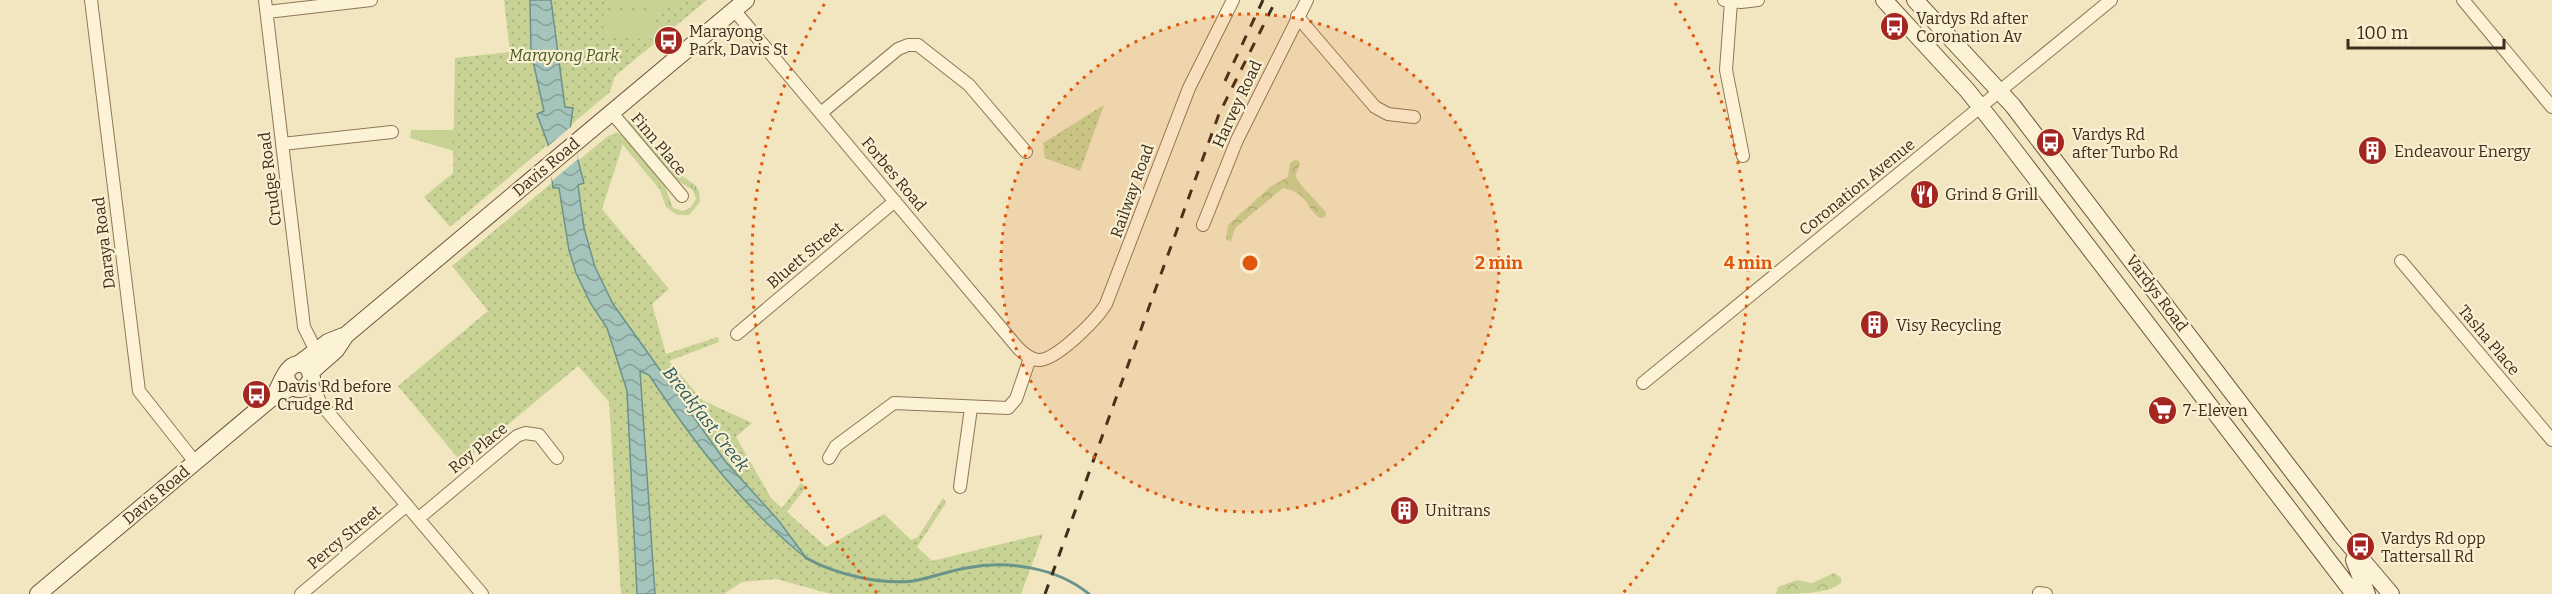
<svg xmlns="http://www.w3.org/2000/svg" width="2552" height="594" font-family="Bitter,serif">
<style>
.grass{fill:url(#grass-tufts)}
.forest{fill:url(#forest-crowns)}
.park{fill:url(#park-dots)}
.garden{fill:#c7d294}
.water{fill:url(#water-waves);stroke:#6a948b;stroke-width:1.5}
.pier{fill:#f2e6c1}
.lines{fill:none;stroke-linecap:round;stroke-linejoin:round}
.stream{stroke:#6a948b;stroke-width:3}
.street-casing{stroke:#8e7756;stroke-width:14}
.secondary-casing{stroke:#70573a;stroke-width:18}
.street{stroke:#fcf2d5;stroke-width:12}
.secondary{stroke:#fcf2d5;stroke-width:16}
.rail{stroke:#3c2d1c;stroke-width:3;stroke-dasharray:10 10;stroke-linecap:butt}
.ring{fill:none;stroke:#df570d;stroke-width:3;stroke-dasharray:3 6}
.labels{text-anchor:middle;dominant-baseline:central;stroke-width:4.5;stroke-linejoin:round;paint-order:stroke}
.poi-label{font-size:16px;fill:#3c2d1c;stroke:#f9efd1;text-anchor:start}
.park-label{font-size:16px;font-style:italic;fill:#495b21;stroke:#f9efd1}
.street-label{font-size:16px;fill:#3c2d1c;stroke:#f9efd1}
.water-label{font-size:18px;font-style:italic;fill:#2a5d5d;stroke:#f9efd1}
.centre{fill:#df570d;stroke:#f9efd1;stroke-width:3}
.ring-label{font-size:18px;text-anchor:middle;font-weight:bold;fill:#df570d;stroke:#f9efd1;stroke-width:4.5;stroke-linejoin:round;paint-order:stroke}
</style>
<defs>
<pattern id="grass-tufts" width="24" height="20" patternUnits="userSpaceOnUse" patternTransform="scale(1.5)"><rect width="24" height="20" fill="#c7d294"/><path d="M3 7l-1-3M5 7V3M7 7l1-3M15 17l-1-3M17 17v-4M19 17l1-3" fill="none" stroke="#acb57f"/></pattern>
<pattern id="forest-crowns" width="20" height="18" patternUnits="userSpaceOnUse" patternTransform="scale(1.5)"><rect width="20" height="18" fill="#c7d294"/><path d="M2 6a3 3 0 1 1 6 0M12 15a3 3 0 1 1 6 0" fill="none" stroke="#acb57f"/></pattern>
<pattern id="park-dots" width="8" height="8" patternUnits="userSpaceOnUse" patternTransform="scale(1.5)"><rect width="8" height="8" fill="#c7d294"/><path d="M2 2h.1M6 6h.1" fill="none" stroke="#acb57f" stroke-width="1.8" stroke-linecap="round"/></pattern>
<pattern id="water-waves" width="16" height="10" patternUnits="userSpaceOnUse" patternTransform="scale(1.5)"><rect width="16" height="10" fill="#a4c4bc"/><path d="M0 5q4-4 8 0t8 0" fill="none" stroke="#87a098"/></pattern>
</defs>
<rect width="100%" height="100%" fill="#f2e6c1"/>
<path class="grass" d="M 632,118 L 675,171 L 695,185 L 699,191 L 700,202 L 689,215 L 677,215 L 666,207 L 660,190 L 614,134 L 616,132 L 623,136 L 665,187 L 673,208 L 683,211 L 691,207 L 696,199 L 693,190 L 675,179 L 629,124 L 628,121 Z
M 411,130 L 454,130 L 454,151 L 410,138 Z"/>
<path class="forest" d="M 1296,159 L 1300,163 C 1299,168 1296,172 1296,176 C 1295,181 1321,205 1326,213 L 1325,217 L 1320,218 C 1304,207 1309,193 1283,188 L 1235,228 L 1231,241 L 1226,240 L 1228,225 L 1270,187 L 1288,177 L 1290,163 Z
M 1834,573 L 1841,578 L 1841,583 C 1829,594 1794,594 1776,594 L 1778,587 L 1797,580 L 1812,583 Z"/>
<path class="park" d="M 504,0 L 707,0 L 615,76 L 610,92 L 450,227 L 424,197 L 453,173 L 455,58 L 510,52 Z
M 1104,105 L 1080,171 L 1045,158 L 1043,143 Z
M 614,134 L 623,144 L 602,209 L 669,289 L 652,304 L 666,354 L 718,337 L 719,342 L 669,361 L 702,400 L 752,423 L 736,437 L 771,498 L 782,508 L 801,483 L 806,487 L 787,512 L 826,547 L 884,514 L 911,540 L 918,537 L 943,498 L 946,503 L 917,547 L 932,561 L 1043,534 L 1021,594 L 831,594 L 776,579 L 742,582 L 724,594 L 621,594 L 609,402 L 578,366 L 462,463 L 398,386 L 488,311 L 452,266 L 608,136 Z"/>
<path class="garden" d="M 608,0 L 680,0 L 680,3 L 659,10 L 610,4 Z
M 604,12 L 653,13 L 653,39 L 603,38 Z"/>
<path class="water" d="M 530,0 L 551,0 L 565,107 L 573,108 L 570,130 L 584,183 L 578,185 L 584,228 L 595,267 L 613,304 L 725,461 L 779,521 L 807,559 C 743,507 694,443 649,375 L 640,371 L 655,594 L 637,594 L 627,391 L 607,328 L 591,304 L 576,273 L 569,250 L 559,188 L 553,188 L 548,144 L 537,114 L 544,111 L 531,52 Z"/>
<path class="pier" d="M 572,126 L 578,159 L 552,181 L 546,148 Z"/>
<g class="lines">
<path class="stream" d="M 806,558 C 835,574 880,585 913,581 C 931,578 948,571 966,568 C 1007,560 1056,567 1089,594"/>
<defs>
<path id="street" d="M 91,0 L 139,391 L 195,462
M 265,0 L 304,327 L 316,351
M 1724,0 L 1741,2 L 1758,0
M 2463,0 L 2552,107
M 1731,2 L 1726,70 L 1743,156
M 734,10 L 1018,348 C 1024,354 1030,359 1038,360 C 1056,361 1097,319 1106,304 L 1189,88 L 1233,0
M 267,12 L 371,0
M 1297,16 L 1375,107 L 1388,114 L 1414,117
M 612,113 L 682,196
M 821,113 L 898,49 L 908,45 L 918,45 L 969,85 L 1026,152
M 282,144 L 392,132
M 1203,225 L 1237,140 L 1307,0
M 2401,261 L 2552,440
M 737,334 L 895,201
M 311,382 L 321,404 L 482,594
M 1643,383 L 2111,0
M 829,458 L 836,446 L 894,403 L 1008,408 L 1016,399 L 1030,358
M 960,487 L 971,408
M 419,518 L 517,436 L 525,433 L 539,435 L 557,458
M 2039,593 L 2046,594
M 301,594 L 407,505"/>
<path id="secondary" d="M 1884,0 L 1967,90 L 1998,129 L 2354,594
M 1915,0 L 2013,106 L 2341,535 L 2391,594
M 300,363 L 328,342 L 343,336
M 311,372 L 336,350 L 346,335 L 746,0
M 274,396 C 282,383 288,355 308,367 L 312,378 L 305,388 C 295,391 288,386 286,376
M 2354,560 L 2367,594
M 38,594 L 274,396 L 292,387"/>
</defs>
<use href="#street" class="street-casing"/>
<use href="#secondary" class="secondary-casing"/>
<use href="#street" class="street"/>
<use href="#secondary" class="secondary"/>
<path class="rail" d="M 1225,81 L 1263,0
M 1045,594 L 1219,114 L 1276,0"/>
</g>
<circle cx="1250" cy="263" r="249" fill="#df570d" fill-opacity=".12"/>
<g class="ring">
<circle cx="1250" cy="263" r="249"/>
<path d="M877 593A498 498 0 0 1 825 3M1675 3A498 498 0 0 1 1623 593"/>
</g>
<defs>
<symbol id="bus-disc" viewBox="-11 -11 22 22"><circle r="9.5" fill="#a32620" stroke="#f9efd1"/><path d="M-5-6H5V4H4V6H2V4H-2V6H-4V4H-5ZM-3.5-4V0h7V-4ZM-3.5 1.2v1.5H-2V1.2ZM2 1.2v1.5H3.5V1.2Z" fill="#fff"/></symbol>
<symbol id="building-disc" viewBox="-11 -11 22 22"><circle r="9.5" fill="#a32620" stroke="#f9efd1"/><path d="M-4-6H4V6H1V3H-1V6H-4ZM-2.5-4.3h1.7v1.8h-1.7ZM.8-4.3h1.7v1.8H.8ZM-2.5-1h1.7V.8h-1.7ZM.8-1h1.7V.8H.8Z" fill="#fff"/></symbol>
<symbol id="restaurant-disc" viewBox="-11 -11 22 22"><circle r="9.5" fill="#a32620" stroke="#f9efd1"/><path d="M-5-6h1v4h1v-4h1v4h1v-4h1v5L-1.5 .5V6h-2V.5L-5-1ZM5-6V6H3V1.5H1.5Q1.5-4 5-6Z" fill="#fff"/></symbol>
<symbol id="supermarket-disc" viewBox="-11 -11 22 22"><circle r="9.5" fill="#a32620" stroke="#f9efd1"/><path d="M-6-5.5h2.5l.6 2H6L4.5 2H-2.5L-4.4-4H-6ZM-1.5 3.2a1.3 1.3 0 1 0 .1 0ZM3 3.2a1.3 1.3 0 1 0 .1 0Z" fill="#fff"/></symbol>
</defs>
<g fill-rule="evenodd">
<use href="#bus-disc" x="1878" y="10" width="33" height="33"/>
<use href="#bus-disc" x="652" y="24" width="33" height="33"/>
<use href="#bus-disc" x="2034" y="126" width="33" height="33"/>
<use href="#building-disc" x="2356" y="134" width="33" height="33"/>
<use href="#restaurant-disc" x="1908" y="178" width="33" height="33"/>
<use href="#building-disc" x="1858" y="308" width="33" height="33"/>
<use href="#bus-disc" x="240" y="378" width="33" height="33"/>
<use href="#supermarket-disc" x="2146" y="394" width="33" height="33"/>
<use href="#building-disc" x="1388" y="494" width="33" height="33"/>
<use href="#bus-disc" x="2344" y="530" width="33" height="33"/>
</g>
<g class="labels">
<g class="poi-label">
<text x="1916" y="18">Vardys Rd after<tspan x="1916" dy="18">Coronation Av</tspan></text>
<text x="689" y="31">Marayong<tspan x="689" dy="18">Park, Davis St</tspan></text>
<text x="2072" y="134">Vardys Rd<tspan x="2072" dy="18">after Turbo Rd</tspan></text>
<text x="2394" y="151">Endeavour Energy</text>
<text x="1945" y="194">Grind &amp; Grill</text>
<text x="1896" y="325">Visy Recycling</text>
<text x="277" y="386">Davis Rd before<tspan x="277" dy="18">Crudge Rd</tspan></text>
<text x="2183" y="410">7-Eleven</text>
<text x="1425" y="510">Unitrans</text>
<text x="2381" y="538">Vardys Rd opp<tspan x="2381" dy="18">Tattersall Rd</tspan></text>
</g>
<g class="park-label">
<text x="564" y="55">Marayong Park</text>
</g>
<g class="street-label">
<text transform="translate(1237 104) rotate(-65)">Harvey Road</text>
<text transform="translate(659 144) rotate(50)">Finn Place</text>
<text transform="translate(546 167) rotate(-40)">Davis Road</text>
<text transform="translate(894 174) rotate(50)">Forbes Road</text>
<text transform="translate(270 179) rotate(-97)">Crudge Road</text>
<text transform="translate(1857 187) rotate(-39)">Coronation Avenue</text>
<text transform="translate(1132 191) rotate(-70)">Railway Road</text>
<text transform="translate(104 243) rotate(-97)">Daraya Road</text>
<text transform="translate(805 255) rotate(-40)">Bluett Street</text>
<text transform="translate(2157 293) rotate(53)">Vardys Road</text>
<text transform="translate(2489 340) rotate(50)">Tasha Place</text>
<text transform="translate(478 448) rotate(-39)">Roy Place</text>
<text transform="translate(156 495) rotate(-40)">Davis Road</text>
<text transform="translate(344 537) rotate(-40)">Percy Street</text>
</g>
<g class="water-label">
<text transform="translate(706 419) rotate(52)">Breakfast Creek</text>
</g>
</g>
<circle cx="1250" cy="263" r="9" class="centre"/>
<g class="ring-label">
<text x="1499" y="269">2 min</text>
<text x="1748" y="269">4 min</text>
</g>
<path d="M2348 39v9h156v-9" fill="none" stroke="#3c2d1c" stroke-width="3"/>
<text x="2357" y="39" font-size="18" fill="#3c2d1c" stroke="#f9efd1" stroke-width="4.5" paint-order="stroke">100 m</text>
</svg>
